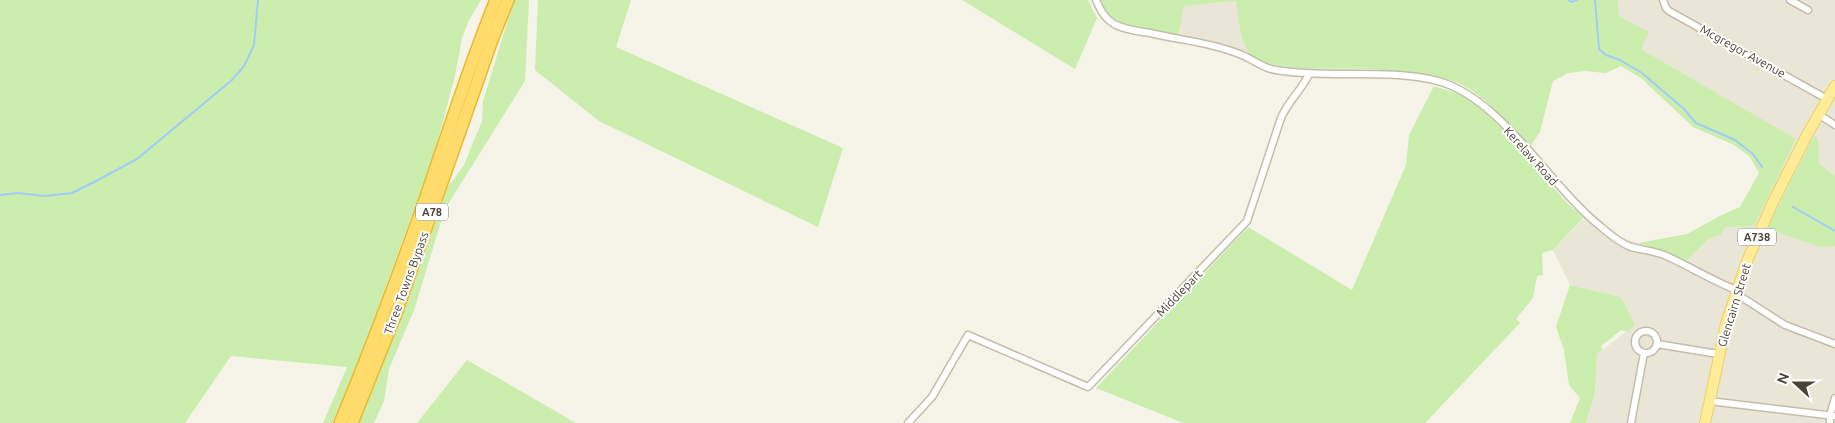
<svg xmlns="http://www.w3.org/2000/svg" width="1835" height="423" font-family="Ubuntu,sans-serif">
<style>
.residential{fill:#eae6d7}
.green{fill:#cbeeae}
.lines{fill:none;stroke-linecap:round;stroke-linejoin:round}
.stream{stroke:#a1ccf7;stroke-width:2}
.street-casing{stroke:#c3bdaa;stroke-width:9}
.primary-casing{stroke:#efd15e;stroke-width:12}
.highway-casing{stroke:#ecb82c;stroke-width:14}
.street{stroke:#fff;stroke-width:6}
.primary{stroke:#ffec99;stroke-width:10}
.highway{stroke:#ffdc6b;stroke-width:11}
.labels{text-anchor:middle;dominant-baseline:central;stroke-width:4;stroke-linejoin:round;paint-order:stroke}
.shield{fill:#fff;stroke:#817d72;stroke-width:1}
.shield-label{font-size:11px;font-weight:bold;fill:#4b4536}
.street-label{font-size:12px;fill:#4b4536;stroke:#fff}
</style>
<rect width="100%" height="100%" fill="#f6f3e9"/>
<path class="residential" d="M 1618,0 L 1835,0 L 1835,423 L 1586,423 L 1595,393 L 1597,354 L 1635,325 L 1621,297 L 1570,285 L 1553,250 L 1590,212 L 1622,238 L 1665,251 L 1686,260 L 1710,238 L 1721,235 L 1725,227 L 1796,140 L 1641,49 L 1619,16 Z
M 1237,1 L 1243,39 L 1250,53 L 1178,37 L 1184,6 Z"/>
<path class="green" d="M 0,0 L 481,0 L 469,20 L 462,38 L 455,76 L 436,147 L 420,193 L 355,371 L 332,423 L 323,423 L 347,367 L 231,356 L 185,423 L 0,423 Z
M 514,0 L 529,0 L 525,81 L 445,209 L 414,310 L 389,369 L 384,401 L 374,423 L 359,423 L 415,279 L 448,187 L 464,165 L 482,121 L 483,101 Z
M 538,0 L 631,0 L 616,47 L 843,148 L 818,227 L 599,121 L 535,70 Z
M 962,0 L 1088,0 L 1097,18 L 1075,69 Z
M 1099,0 L 1618,0 L 1619,16 L 1649,32 L 1641,49 L 1796,139 L 1754,226 L 1725,227 L 1721,235 L 1710,238 L 1686,261 L 1665,251 L 1638,243 L 1687,234 L 1720,216 L 1740,207 L 1759,173 L 1750,157 L 1734,145 L 1693,127 L 1641,78 L 1621,66 L 1606,73 L 1585,71 L 1568,73 L 1553,81 L 1540,132 L 1530,147 C 1507,123 1485,93 1453,81 C 1427,72 1397,71 1370,69 C 1343,67 1266,75 1249,52 C 1239,38 1239,17 1236,1 L 1184,6 L 1178,37 L 1125,26 L 1107,14 Z
M 1434,86 L 1459,94 L 1478,106 L 1501,127 L 1568,204 L 1584,217 L 1553,250 L 1542,253 L 1543,275 L 1537,276 L 1533,298 L 1516,319 L 1520,323 L 1425,423 L 1183,423 L 1096,388 L 1248,227 L 1352,290 L 1406,165 L 1409,135 Z
M 1814,136 L 1818,138 L 1819,164 L 1835,176 L 1835,246 L 1819,247 L 1767,228 Z
M 1570,285 L 1621,297 L 1635,325 L 1627,332 L 1621,330 L 1601,346 L 1603,349 L 1597,354 L 1595,393 L 1586,423 L 1570,423 L 1580,398 L 1569,385 L 1564,350 L 1556,327 Z
M 467,360 L 576,423 L 417,423 Z"/>
<g class="lines">
<path class="stream" d="M 1569,0 L 1571,2 L 1577,0
M 1595,0 L 1599,49 L 1606,55 L 1620,60 L 1642,73 L 1684,109 L 1696,123 L 1735,140 L 1753,154 L 1762,167
M 0,195 L 18,193 L 44,196 L 72,193 L 94,182 L 137,159 L 232,80 L 244,66 L 254,45 L 258,0
M 1793,207 L 1835,231"/>
<defs>
<path id="street" d="M 1096,0 C 1100,9 1104,18 1114,24 C 1125,30 1138,31 1150,33 C 1180,40 1213,43 1242,55 C 1254,60 1264,69 1276,70 C 1330,79 1386,68 1438,81 C 1501,98 1549,185 1600,226 C 1609,234 1620,243 1631,247 C 1642,250 1654,251 1664,255 C 1689,266 1711,280 1736,290
M 1663,0 L 1666,8 L 1669,11 L 1827,99
M 1790,0 L 1808,10
M 1818,114 L 1835,125
M 1735,293 L 1785,325 L 1835,344
M1635 342a11 11 0 1 1 22 0a11 11 0 1 1-22 0Z
M 1657,344 L 1718,354
M 1709,401 L 1835,416
M 908,423 L 932,397 L 968,335 L 1088,387 L 1247,221 L 1281,118 C 1288,101 1302,90 1309,74
M 1631,423 L 1644,353
M 1830,423 L 1830,415 L 1835,398"/>
<path id="primary" d="M 1705,423 L 1726,324 L 1747,261 L 1774,200 L 1807,135 L 1835,86"/>
<path id="highway" d="M 340,423 C 369,354 395,284 420,214 C 445,143 467,70 496,0
M 352,423 L 395,316 L 492,40 L 508,0"/>
</defs>
<use href="#street" class="street-casing"/>
<use href="#primary" class="primary-casing"/>
<use href="#highway" class="highway-casing"/>
<use href="#street" class="street"/>
<use href="#primary" class="primary"/>
<use href="#highway" class="highway"/>
</g>
<g class="labels">
<g class="shield">
<rect x="416" y="203.5" width="32" height="17" rx="4"/>
<rect x="1738" y="228.5" width="38" height="17" rx="4"/>
</g>
<g class="shield-label">
<text x="432" y="212">A78</text>
<text x="1757" y="237">A738</text>
</g>
<g class="street-label">
<text transform="translate(1743 51) rotate(29)">Mcgregor Avenue</text>
<text transform="translate(1531 156) rotate(48)">Kerelaw Road</text>
<text transform="translate(406 283) rotate(-70)">Three Towns Bypass</text>
<text transform="translate(1179 293) rotate(-46)">Middlepart</text>
<text transform="translate(1734 305) rotate(-73)">Glencairn Street</text>
</g>
</g>
<g transform="translate(1795 383) rotate(291)" stroke="#ffffff" stroke-width="4" paint-order="stroke">
<path d="M0-4L9 19L0 12L-9 19Z" fill="#4b4536"/>
<text y="-8" font-size="14" font-weight="bold" text-anchor="middle" fill="#4b4536">N</text>
</g>
</svg>
